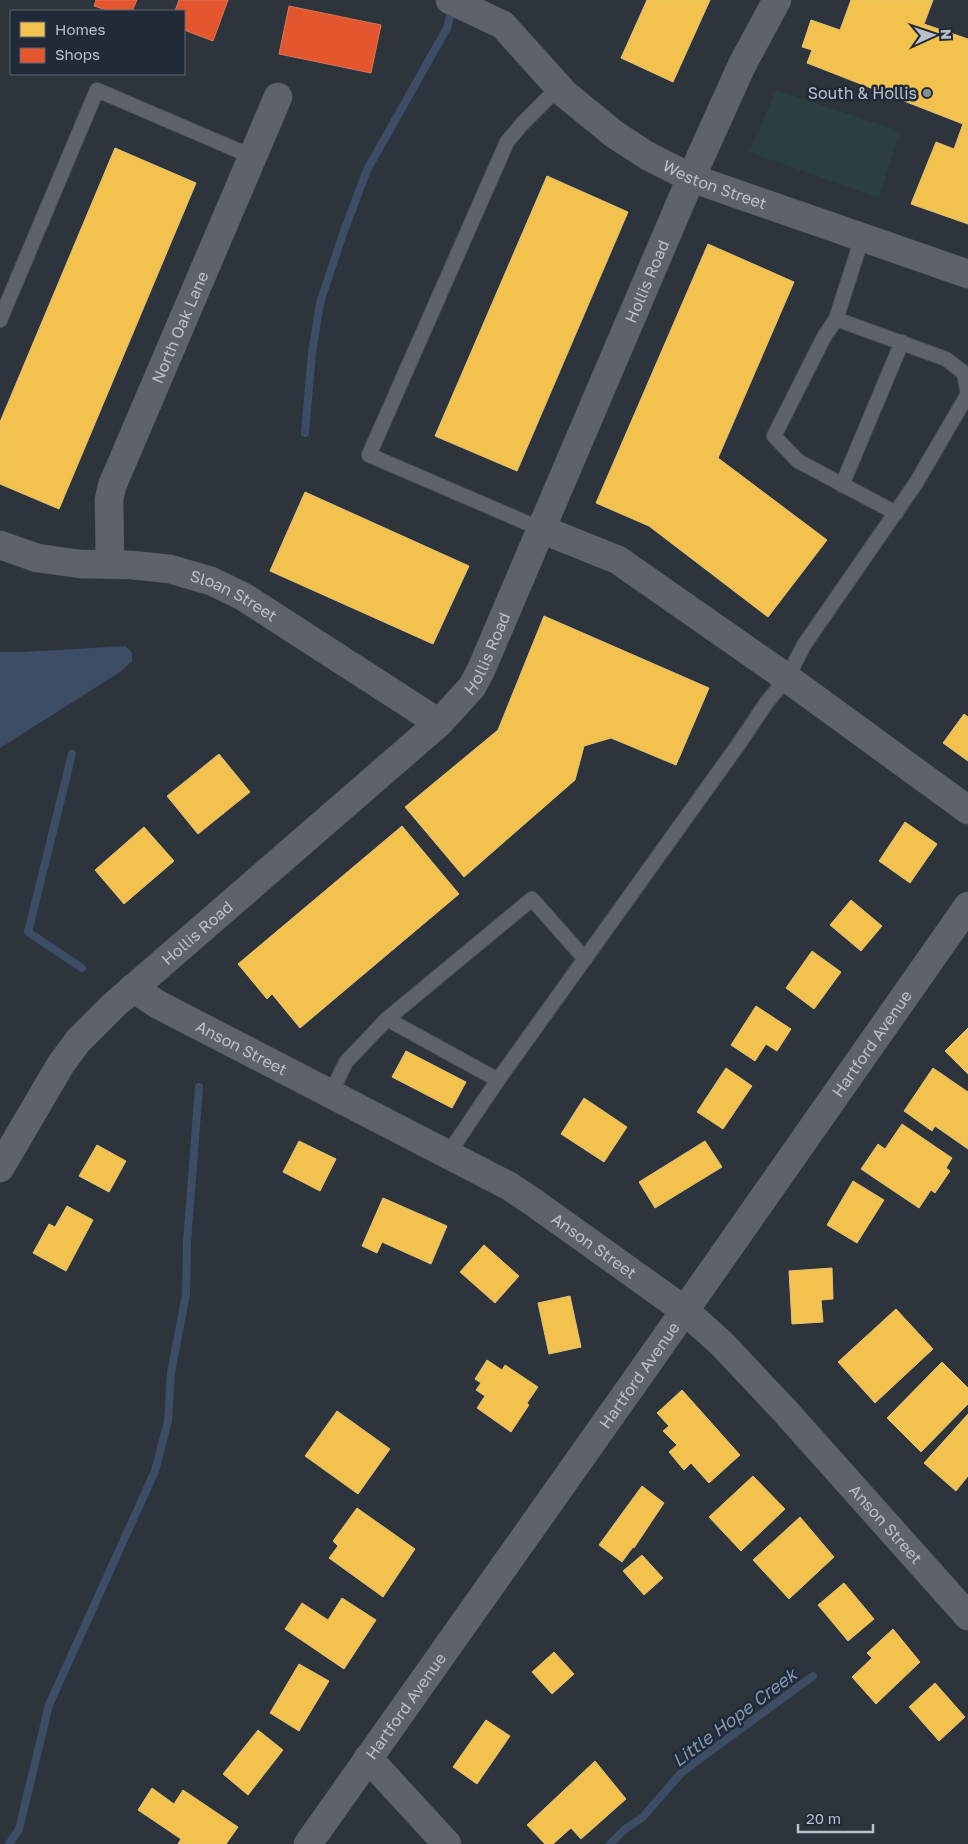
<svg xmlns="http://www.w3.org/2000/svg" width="968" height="1844" font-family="'Golos Text',sans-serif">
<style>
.green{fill:#2b3e42}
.water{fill:#3d4d66}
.homes{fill:#f2c14e;stroke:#e1c174}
.shops{fill:#e4572e;stroke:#d7765d}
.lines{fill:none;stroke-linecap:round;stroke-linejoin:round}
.stream{stroke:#3d4d66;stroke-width:8}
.service-casing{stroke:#4c5056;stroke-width:16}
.minor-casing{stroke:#4c5056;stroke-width:29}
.service{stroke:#5e626a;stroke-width:14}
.minor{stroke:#5e626a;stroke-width:28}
.poi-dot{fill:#888f99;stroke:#212a37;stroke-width:2}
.labels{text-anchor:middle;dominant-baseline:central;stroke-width:5;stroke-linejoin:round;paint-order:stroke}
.poi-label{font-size:16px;fill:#b9c0cb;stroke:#212a37;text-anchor:end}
.street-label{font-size:16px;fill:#b9c0cb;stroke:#212a37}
.water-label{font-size:18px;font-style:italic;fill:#8296b2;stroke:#212a37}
</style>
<rect width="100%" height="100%" fill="#2e343c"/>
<path class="green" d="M 776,90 L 894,129 L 899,134 L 879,198 L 749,152 Z"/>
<path class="water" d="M 126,646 L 132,653 L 132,661 L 120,672 L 0,748 L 0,652 L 23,652 Z"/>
<path class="homes" d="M 647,0 L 710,0 L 673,82 L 621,58 Z
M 851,0 L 933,0 L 924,24 L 968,39 L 968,224 L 911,204 L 936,142 L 954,149 L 963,124 L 807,63 L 812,50 L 802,47 L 811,20 L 840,30 Z
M 115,148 L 196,183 L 59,509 L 0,484 L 0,422 Z
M 547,176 L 628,212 L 517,471 L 435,436 Z
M 708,244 L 794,282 L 718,458 L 827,540 L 768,617 L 649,526 L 596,503 Z
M 305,492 L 469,566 L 433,644 L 270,571 Z
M 544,616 L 709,688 L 676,765 L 611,738 L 584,746 L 575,780 L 464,877 L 405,807 L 498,730 Z
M 964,714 L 968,717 L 968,761 L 943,743 Z
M 219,754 L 250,792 L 198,834 L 167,796 Z
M 905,822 L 937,844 L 910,883 L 879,861 Z
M 402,826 L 459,894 L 300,1028 L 272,994 L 267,999 L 238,964 Z
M 144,827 L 174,861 L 124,904 L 95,870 Z
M 851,900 L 882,926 L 861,951 L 830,925 Z
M 812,951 L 841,972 L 814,1009 L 786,988 Z
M 756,1006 L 791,1029 L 777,1051 L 766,1044 L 755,1061 L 731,1045 Z
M 968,1028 L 968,1074 L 945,1051 Z
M 406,1051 L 466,1082 L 452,1108 L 392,1077 Z
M 726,1068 L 752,1086 L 723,1129 L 697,1112 Z
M 933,1068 L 968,1092 L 968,1149 L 935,1126 L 932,1131 L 904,1111 Z
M 584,1098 L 627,1127 L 604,1162 L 561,1134 Z
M 902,1124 L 952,1158 L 946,1168 L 950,1171 L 935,1193 L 931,1190 L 919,1208 L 861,1169 L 878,1144 L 885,1149 Z
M 299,1141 L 336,1159 L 320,1191 L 283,1172 Z
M 705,1141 L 722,1167 L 655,1208 L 639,1182 Z
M 97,1145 L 126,1161 L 109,1192 L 79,1176 Z
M 853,1181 L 884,1200 L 857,1243 L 827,1225 Z
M 383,1198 L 447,1226 L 431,1264 L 382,1242 L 377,1253 L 362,1246 Z
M 67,1206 L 93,1220 L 66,1271 L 33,1253 L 49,1224 L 55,1227 Z
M 484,1245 L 519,1276 L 495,1303 L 460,1272 Z
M 832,1268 L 833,1299 L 821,1300 L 823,1322 L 792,1324 L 789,1271 Z
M 570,1296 L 581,1347 L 549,1354 L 538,1303 Z
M 896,1309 L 933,1349 L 875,1403 L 838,1362 Z
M 487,1360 L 502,1370 L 505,1365 L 538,1387 L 527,1403 L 529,1405 L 511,1432 L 477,1408 L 485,1396 L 476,1390 L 481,1383 L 475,1379 Z
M 942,1362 L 968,1388 L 968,1404 L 921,1452 L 887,1418 Z
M 682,1390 L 740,1455 L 709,1483 L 691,1463 L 684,1470 L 669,1452 L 677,1445 L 663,1431 L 669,1426 L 657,1413 Z
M 337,1411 L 390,1449 L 358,1494 L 305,1456 Z
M 968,1414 L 968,1476 L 956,1491 L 924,1463 Z
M 753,1476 L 785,1509 L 741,1551 L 709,1517 Z
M 642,1486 L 664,1503 L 634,1548 L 633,1547 L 622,1562 L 599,1545 Z
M 357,1508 L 415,1549 L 383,1597 L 329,1558 L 338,1546 L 333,1541 Z
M 800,1517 L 834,1557 L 789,1599 L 753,1560 Z
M 642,1555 L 663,1578 L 644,1595 L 623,1571 Z
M 844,1583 L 874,1619 L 848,1641 L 818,1605 Z
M 342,1598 L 376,1620 L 344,1669 L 285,1629 L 302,1603 L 328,1620 Z
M 893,1629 L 920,1662 L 876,1704 L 852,1677 L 872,1658 L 867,1653 Z
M 554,1652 L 574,1674 L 552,1694 L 532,1672 Z
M 299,1664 L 329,1681 L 299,1731 L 270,1713 Z
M 935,1683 L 965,1717 L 939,1741 L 909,1707 Z
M 486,1720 L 510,1736 L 477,1784 L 453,1767 Z
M 258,1730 L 283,1750 L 248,1795 L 223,1774 Z
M 595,1761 L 626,1799 L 581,1839 L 571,1828 L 553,1844 L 545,1844 L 527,1825 Z
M 152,1788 L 174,1804 L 183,1790 L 238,1827 L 226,1844 L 178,1844 L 181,1839 L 138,1810 Z"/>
<path class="shops" d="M 96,0 L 137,0 L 132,11 L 109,11 L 94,6 Z
M 179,0 L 228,0 L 213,41 L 184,30 L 184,11 L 175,11 Z
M 289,6 L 381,25 L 371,73 L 279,54 Z"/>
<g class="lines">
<path class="stream" d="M 305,433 L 312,353 L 320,303 L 344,231 L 367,170 L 447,28 L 453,6
M 72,754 L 28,932 L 82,968
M 9,1844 L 19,1829 L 49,1705 L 155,1471 L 168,1421 L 171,1372 L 186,1295 L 187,1242 L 199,1087
M 610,1844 L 625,1829 L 642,1818 L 682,1772 L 813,1676"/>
<defs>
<path id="service" d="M 836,319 L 862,238
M 0,320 L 97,90 L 253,157
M 842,485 L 902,342
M 896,513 L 798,461 L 774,436 L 824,337 L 836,319 L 946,359 L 964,373 L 968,394
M 541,529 L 369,455 L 507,142 L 522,124 L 558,88
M 585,959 L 532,899 L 387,1019 L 498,1080 L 738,745 L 767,702 L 787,678 L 804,645 L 916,483 L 968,394
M 331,1093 L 346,1062 L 387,1019
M 448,1154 L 498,1080"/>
<g id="minor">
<path id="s1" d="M 450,0 L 503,25 L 565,94 L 614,134 L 646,155 L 691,178 L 968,274"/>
<path d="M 541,529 L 618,560 L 787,678 L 968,810"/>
<path id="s2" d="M 0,545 L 37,558 L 80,564 L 132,565 L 170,569 L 211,581 L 244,597 L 439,723"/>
<path id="s3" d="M 110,564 L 109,500 L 112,486 L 278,97"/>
<path id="s4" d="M 133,988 L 157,1004 L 509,1186 L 533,1202 L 684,1310 L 721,1343 L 785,1411 L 968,1616"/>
<path id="s5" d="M 0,1168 L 61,1064 L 78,1041 L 114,1005 L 439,723 L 472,687 L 481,670 L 691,178 L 742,65 L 777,0"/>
<path d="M 368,1758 L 447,1844"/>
<path id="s6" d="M 308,1844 L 650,1360 L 968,906"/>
</g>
</defs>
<use href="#service" class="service-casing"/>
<use href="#minor" class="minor-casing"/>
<use href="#service" class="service"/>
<use href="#minor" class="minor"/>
</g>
<circle class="poi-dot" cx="927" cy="93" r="5"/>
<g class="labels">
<g class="poi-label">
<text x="917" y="93">South &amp; Hollis</text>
</g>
<g class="street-label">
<text stroke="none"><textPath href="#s1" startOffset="328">Weston Street</textPath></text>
<text stroke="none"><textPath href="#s5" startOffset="1121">Hollis Road</textPath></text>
<text stroke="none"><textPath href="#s3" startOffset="251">North Oak Lane</textPath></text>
<text stroke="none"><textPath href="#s2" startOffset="242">Sloan Street</textPath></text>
<text stroke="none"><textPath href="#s5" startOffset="716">Hollis Road</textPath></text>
<text stroke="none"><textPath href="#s5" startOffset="310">Hollis Road</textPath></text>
<text stroke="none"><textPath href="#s6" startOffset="979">Hartford Avenue</textPath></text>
<text stroke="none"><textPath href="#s4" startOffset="124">Anson Street</textPath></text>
<text stroke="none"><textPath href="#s4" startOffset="529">Anson Street</textPath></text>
<text stroke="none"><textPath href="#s6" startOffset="574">Hartford Avenue</textPath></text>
<text stroke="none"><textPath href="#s4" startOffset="934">Anson Street</textPath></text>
<text stroke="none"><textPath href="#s6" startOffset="169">Hartford Avenue</textPath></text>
</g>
<g class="water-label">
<text transform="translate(734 1717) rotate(-37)">Little Hope Creek</text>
</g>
</g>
<rect x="10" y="10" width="175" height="65" fill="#212a37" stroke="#5e6672"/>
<rect x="20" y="22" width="25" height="15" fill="#f2c14e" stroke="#5e6672"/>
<text x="55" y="35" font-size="15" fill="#b9c0cb">Homes</text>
<rect x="20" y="48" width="25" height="15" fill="#e4572e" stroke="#5e6672"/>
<text x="55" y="60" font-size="15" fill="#b9c0cb">Shops</text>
<g transform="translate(933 35) rotate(87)" stroke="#212a37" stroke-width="4" paint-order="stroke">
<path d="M0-4L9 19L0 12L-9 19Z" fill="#b9c0cb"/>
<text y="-8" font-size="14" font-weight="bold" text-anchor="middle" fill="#b9c0cb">N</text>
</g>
<path d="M798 1824v8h75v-8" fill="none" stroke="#b9c0cb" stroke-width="2.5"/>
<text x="806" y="1824" font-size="15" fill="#b9c0cb" stroke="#212a37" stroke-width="4" paint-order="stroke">20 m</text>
</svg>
